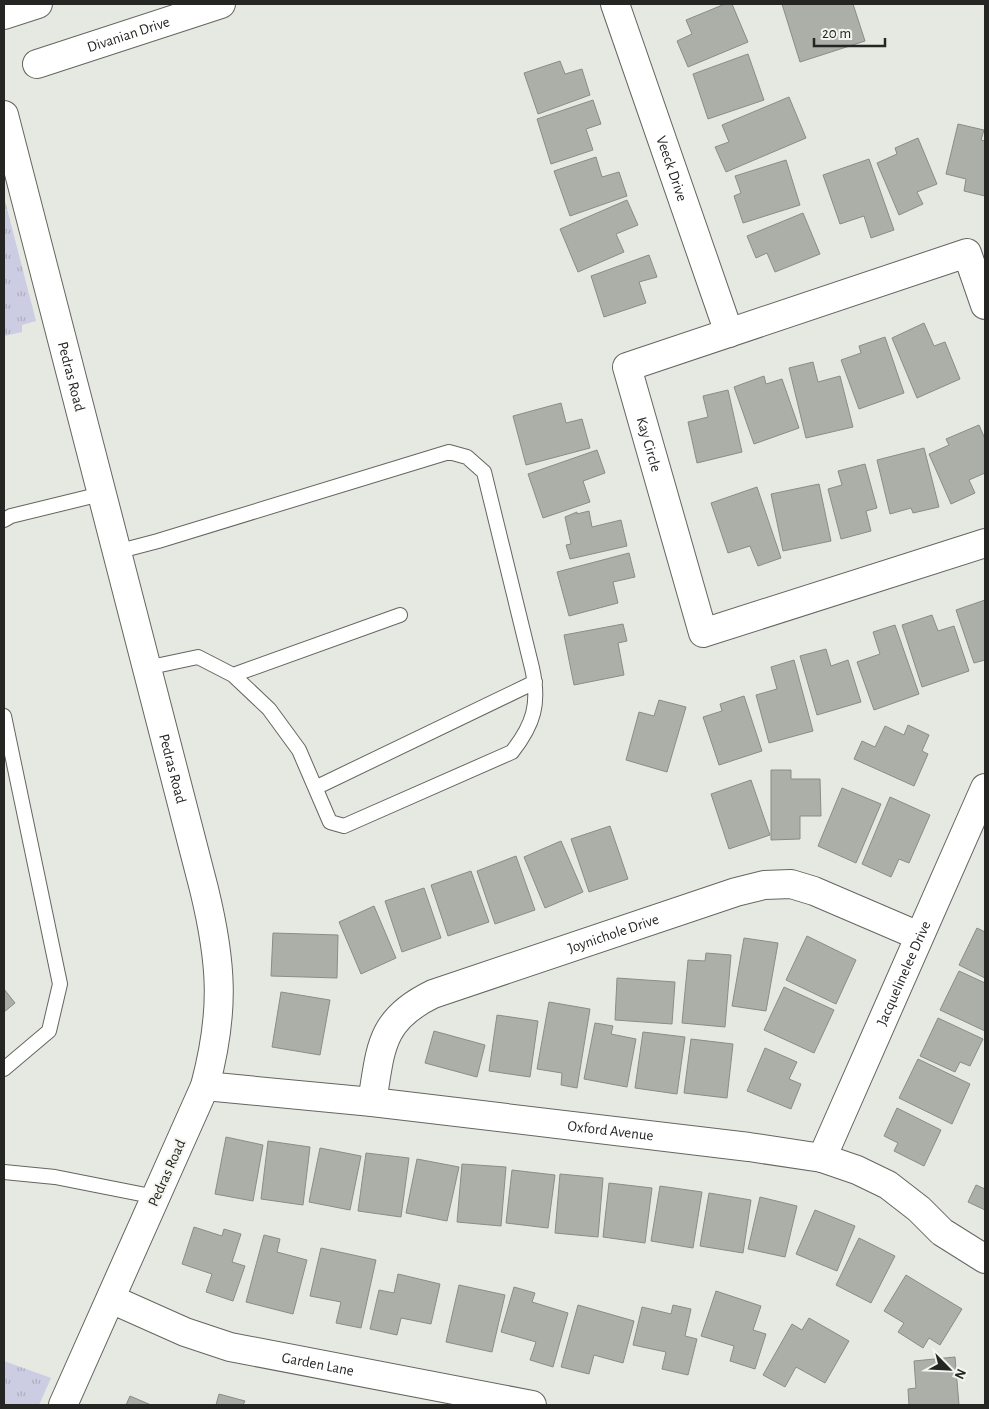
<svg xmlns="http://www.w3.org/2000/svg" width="989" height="1409" font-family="'Alegreya Sans',sans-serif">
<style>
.grass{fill:url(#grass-tufts)}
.building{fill:#acaea8;stroke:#8a8c87}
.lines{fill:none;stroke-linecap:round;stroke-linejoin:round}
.lane-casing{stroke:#646660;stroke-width:16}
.street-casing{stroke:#646660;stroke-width:30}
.secondary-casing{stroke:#646660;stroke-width:30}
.lane{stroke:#fff;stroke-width:14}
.street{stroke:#fff;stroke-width:28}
.secondary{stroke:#fff;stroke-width:28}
.labels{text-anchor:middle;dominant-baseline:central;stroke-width:4;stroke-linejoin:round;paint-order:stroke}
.street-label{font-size:15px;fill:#252623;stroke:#f3f5ef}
</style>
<defs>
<pattern id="grass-tufts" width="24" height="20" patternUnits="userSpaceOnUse" patternTransform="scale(1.25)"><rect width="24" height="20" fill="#cccce2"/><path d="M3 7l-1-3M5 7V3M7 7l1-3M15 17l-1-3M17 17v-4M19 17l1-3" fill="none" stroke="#afafc2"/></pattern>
</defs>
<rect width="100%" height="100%" fill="#e6e8e2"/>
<path class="grass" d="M 4,197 L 36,321 L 22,325 L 22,332 L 4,336 Z
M 4,1361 L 51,1378 L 39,1405 L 4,1405 Z"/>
<path class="building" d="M 725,4 L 732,4 L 748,42 L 688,67 L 677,41 L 692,34 L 686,20 Z
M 782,4 L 853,4 L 865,41 L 800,62 Z
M 748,54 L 764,100 L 708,119 L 693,74 Z
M 560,61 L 565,74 L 582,69 L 590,95 L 538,114 L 524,73 Z
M 789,97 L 806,138 L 726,172 L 715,147 L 729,142 L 722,125 Z
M 593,100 L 601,124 L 586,129 L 593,150 L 551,164 L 537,119 Z
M 958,124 L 984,130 L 981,140 L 985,141 L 985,196 L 964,191 L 966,179 L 946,174 Z
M 918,138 L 937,184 L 917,192 L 923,204 L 899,215 L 877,163 L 897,154 L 895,148 Z
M 596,157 L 602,177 L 619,172 L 627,196 L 570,216 L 554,171 Z
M 869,159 L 894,230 L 871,238 L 864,216 L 840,224 L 823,175 Z
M 786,160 L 800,205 L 743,223 L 734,196 L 741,193 L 735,176 Z
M 627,200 L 638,225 L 616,234 L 624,252 L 578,272 L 560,229 Z
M 803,213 L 820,254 L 775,272 L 767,253 L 756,258 L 747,236 Z
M 649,255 L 657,277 L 639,282 L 646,303 L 604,317 L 591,276 Z
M 924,323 L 934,346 L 945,342 L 960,379 L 917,398 L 892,338 Z
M 885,337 L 904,393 L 859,409 L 841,360 L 861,353 L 859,346 Z
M 813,362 L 818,382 L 840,376 L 853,427 L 806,438 L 789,368 Z
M 764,376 L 766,384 L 782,379 L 799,428 L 754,444 L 734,387 Z
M 728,390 L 742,452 L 697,463 L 688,422 L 708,417 L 703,396 Z
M 561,403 L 566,423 L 582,419 L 590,448 L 526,465 L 513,416 Z
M 979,425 L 985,439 L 985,473 L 969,480 L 975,493 L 951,504 L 929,454 L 949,445 L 946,439 Z
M 924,448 L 939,507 L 913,513 L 911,508 L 890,514 L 877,460 Z
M 597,450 L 605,473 L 583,481 L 590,502 L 543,518 L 528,474 Z
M 865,464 L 877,508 L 866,511 L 871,531 L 841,539 L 828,489 L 842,485 L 838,471 Z
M 819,484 L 831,541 L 783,551 L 771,494 Z
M 757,487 L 781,558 L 758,566 L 750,546 L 728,553 L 711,503 Z
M 589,511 L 592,527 L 621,520 L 627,546 L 570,559 L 566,545 L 571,544 L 565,517 L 577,512 L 577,514 Z
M 629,553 L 635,577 L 613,582 L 618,603 L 569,616 L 557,572 Z
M 985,600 L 985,660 L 974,663 L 956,610 Z
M 932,615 L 938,631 L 954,626 L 969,671 L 922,687 L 902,625 Z
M 623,624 L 627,641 L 618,643 L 624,675 L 574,685 L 564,635 Z
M 895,625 L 919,694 L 874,710 L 857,662 L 880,654 L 873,632 Z
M 826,649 L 831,666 L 848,660 L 861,702 L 817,715 L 800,656 Z
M 794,660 L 813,731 L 769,743 L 756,695 L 777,689 L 771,667 Z
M 744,696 L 762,751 L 719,765 L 703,717 L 722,711 L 720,704 Z
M 659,700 L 686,707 L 667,772 L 626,760 L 639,712 L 654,716 Z
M 908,725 L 929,735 L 922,751 L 928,754 L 914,786 L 854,759 L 862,741 L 875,747 L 885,726 L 904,735 Z
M 771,770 L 791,770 L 791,779 L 820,779 L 821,816 L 800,816 L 800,839 L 771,840 Z
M 751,780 L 770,835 L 729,849 L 711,794 Z
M 842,788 L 881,804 L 856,863 L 818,846 Z
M 890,797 L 930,815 L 909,863 L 899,859 L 891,877 L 862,864 Z
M 610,826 L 628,879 L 589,892 L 571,839 Z
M 561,841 L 583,892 L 545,908 L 524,857 Z
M 516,856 L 535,910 L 495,924 L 477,871 Z
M 471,871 L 489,922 L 448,936 L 431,885 Z
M 424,888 L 441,938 L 402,952 L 385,901 Z
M 374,906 L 396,958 L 361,974 L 339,922 Z
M 977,928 L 985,932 L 985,978 L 959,965 Z
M 273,933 L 338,935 L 337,978 L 271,976 Z
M 807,936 L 856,960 L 836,1004 L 786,980 Z
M 744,938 L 778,943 L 766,1011 L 732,1006 Z
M 706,953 L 731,955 L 725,1027 L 682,1023 L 688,960 L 705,961 Z
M 959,971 L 985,983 L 985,1031 L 940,1010 Z
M 617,978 L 675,982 L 672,1024 L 615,1020 Z
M 784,987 L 834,1010 L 814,1053 L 764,1030 Z
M 4,989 L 15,1003 L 4,1012 Z
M 281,992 L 330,1000 L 320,1055 L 272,1047 Z
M 549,1002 L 590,1009 L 577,1088 L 561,1085 L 562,1073 L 537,1069 Z
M 497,1015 L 538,1021 L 530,1077 L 489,1071 Z
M 938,1018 L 983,1039 L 970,1066 L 960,1062 L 955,1072 L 920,1056 Z
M 595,1023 L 613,1026 L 611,1034 L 636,1039 L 627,1087 L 584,1079 Z
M 434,1031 L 485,1045 L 477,1077 L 425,1063 Z
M 643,1032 L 685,1037 L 677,1094 L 635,1088 Z
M 691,1039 L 733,1044 L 727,1098 L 684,1093 Z
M 765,1048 L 797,1062 L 789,1079 L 801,1084 L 791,1109 L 747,1091 Z
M 918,1059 L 970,1084 L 952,1124 L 899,1098 Z
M 897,1108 L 941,1130 L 924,1166 L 894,1151 L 898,1143 L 884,1136 Z
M 226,1137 L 263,1145 L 253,1201 L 215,1194 Z
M 268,1141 L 310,1147 L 303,1205 L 261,1199 Z
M 320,1148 L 361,1156 L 350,1210 L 309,1202 Z
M 366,1153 L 409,1158 L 401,1217 L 358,1211 Z
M 417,1159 L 459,1167 L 447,1221 L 406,1213 Z
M 462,1164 L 506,1167 L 501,1226 L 457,1222 Z
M 512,1170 L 555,1175 L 548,1228 L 506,1223 Z
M 560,1174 L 603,1178 L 598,1237 L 555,1233 Z
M 609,1183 L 652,1188 L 645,1243 L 603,1237 Z
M 976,1185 L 985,1189 L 985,1210 L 968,1202 Z
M 660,1186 L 702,1192 L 693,1248 L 651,1241 Z
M 709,1193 L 751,1200 L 743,1253 L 700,1246 Z
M 760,1197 L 797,1206 L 785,1257 L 748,1249 Z
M 815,1210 L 855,1226 L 837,1271 L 796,1254 Z
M 194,1227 L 222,1236 L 224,1229 L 241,1234 L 232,1262 L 245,1266 L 233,1301 L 206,1292 L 212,1274 L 182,1264 Z
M 264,1235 L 280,1239 L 277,1252 L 307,1260 L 293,1314 L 246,1302 Z
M 859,1238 L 895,1256 L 871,1303 L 836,1285 Z
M 321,1248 L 376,1260 L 361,1328 L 336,1323 L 341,1302 L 310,1296 Z
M 398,1274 L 440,1284 L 431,1324 L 401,1318 L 397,1335 L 370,1329 L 379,1290 L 394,1293 Z
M 906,1275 L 962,1309 L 940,1345 L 929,1338 L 923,1348 L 898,1332 L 904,1323 L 884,1311 Z
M 459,1285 L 505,1295 L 492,1352 L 446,1342 Z
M 514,1287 L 535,1293 L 532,1302 L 568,1313 L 553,1367 L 530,1360 L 536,1342 L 501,1332 Z
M 716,1291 L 761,1306 L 753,1330 L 766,1334 L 755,1369 L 730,1361 L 734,1346 L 701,1336 Z
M 578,1305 L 634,1321 L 623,1363 L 594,1355 L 589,1374 L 561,1367 Z
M 673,1305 L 691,1309 L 685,1336 L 697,1339 L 688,1375 L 662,1369 L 666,1352 L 633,1345 L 642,1307 L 671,1314 Z
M 809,1318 L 849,1341 L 825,1383 L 796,1367 L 785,1387 L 763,1375 L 792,1324 L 802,1330 Z
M 955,1357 L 959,1405 L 909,1405 L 908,1389 L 916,1388 L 914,1361 Z
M 219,1394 L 245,1401 L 243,1405 L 216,1405 Z
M 130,1396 L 151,1405 L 126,1405 Z"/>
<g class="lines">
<defs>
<path id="lane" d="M 4,520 L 11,516 L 101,494
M 116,552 L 158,541 L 449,452 L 467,457 L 484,472 L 532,668 C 540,703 534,724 512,752 L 344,826 L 330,822 L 299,750 L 269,709 L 233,675 L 198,657 L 146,668
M 233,675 L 400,615
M 4,716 L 60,984 L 49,1031 L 4,1069
M 317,787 L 535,682
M 4,1172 L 55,1177 L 156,1197"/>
<g id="street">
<path id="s1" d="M 615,4 L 729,333"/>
<path id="s2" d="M 37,64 L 221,4"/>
<path id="s3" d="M 4,115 L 204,889 C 222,963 225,1011 205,1086 L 63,1405"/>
<path id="s4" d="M 985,305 L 967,253 L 627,367 L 703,633 L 985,543"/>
<path id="s5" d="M 205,1086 L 372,1102 L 749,1147 L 822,1158 L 857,1170 L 888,1185 L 919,1209 L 942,1232 L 985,1259"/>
<path id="s6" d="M 372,1102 C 381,1049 379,1020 433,994 L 736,892 L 764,885 L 791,884 L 814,891 L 919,936"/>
<path id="s7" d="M 822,1158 L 985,788"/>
<path id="s8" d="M 111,1299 L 185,1332 L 230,1347 L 532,1405"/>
</g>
<path id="secondary" d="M 4,15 L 38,4"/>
</defs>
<use href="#lane" class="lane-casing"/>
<use href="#street" class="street-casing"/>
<use href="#secondary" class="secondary-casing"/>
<use href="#lane" class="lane"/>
<use href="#street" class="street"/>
<use href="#secondary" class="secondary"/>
</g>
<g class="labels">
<g class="street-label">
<text stroke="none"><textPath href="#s2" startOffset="96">Divanian Drive</textPath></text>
<text stroke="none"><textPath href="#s1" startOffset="174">Veeck Drive</textPath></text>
<text stroke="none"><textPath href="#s3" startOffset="270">Pedras Road</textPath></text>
<text stroke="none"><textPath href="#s4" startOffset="494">Kay Circle</textPath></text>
<text stroke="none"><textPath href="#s3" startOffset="675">Pedras Road</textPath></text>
<text stroke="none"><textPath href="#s6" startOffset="322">Joynichole Drive</textPath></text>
<text stroke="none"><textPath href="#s7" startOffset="202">Jacquelinelee Drive</textPath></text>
<text stroke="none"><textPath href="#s5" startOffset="408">Oxford Avenue</textPath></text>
<text transform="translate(167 1173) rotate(-66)">Pedras Road</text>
<text stroke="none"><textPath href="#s8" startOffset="218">Garden Lane</textPath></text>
</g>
</g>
<rect width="989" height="1409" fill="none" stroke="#252623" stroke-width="10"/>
<g transform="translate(949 1369) rotate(114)" stroke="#f3f5ef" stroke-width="4" paint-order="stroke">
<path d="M0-4L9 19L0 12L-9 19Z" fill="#252623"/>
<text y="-8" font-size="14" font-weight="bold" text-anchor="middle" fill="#252623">N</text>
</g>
<path d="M814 38v8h71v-8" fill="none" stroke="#252623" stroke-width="2.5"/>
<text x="822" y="38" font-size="15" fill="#252623" stroke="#f3f5ef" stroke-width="4" paint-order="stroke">20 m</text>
</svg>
